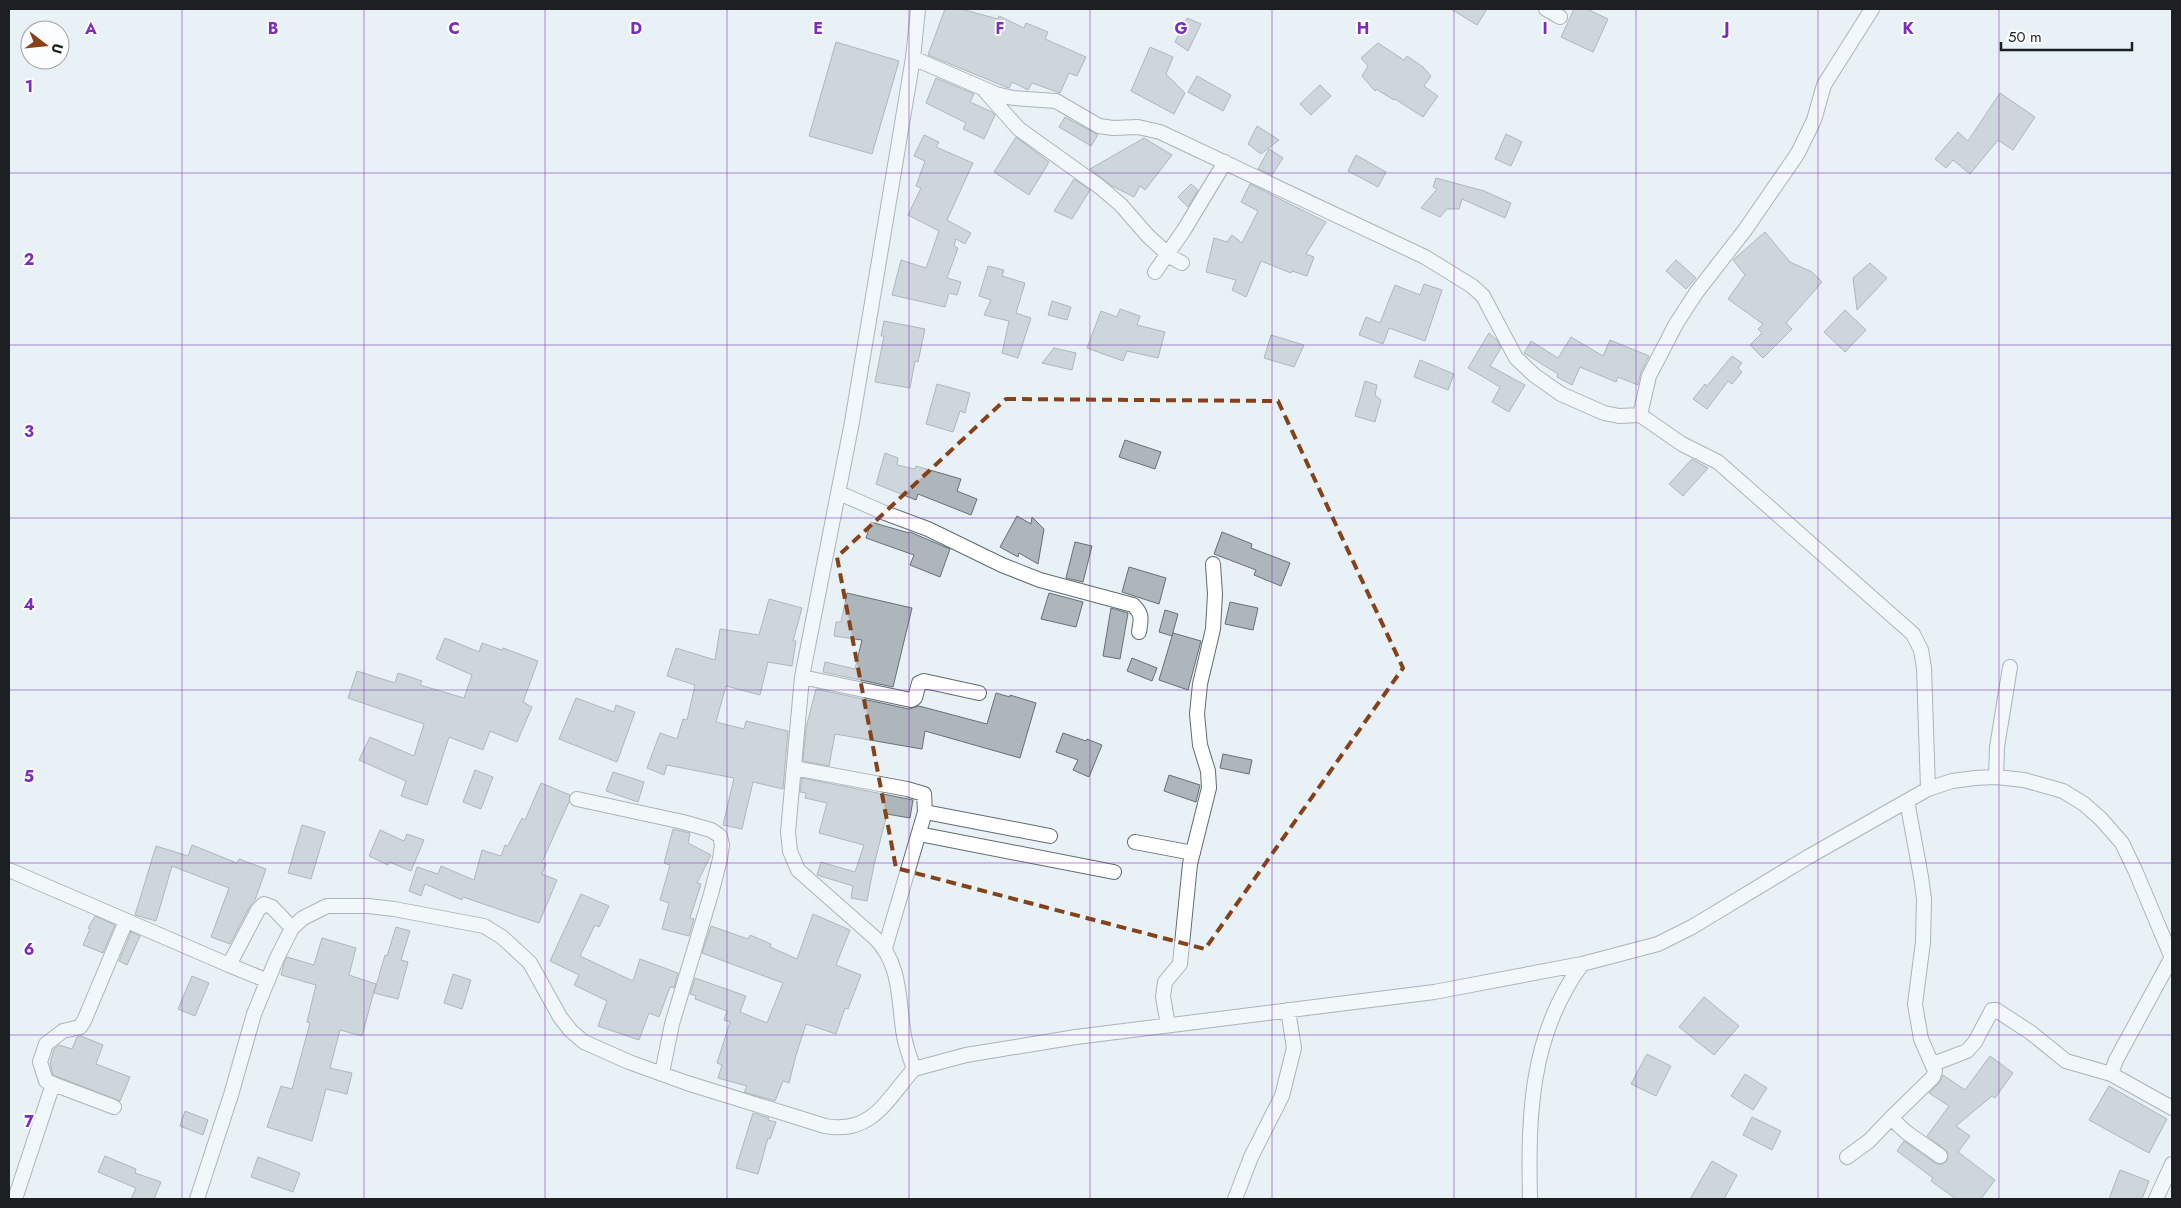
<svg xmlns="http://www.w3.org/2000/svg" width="2181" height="1208" font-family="Jost,sans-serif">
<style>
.building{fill:#adb7bb;stroke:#677074}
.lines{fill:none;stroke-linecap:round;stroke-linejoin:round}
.street-casing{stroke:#626b6f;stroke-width:16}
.street{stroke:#fff;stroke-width:14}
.marked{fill:none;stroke:#864118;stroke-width:4;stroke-dasharray:10 6;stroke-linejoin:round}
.grid{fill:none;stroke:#7b2cbf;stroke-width:1;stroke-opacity:0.55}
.grid-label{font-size:16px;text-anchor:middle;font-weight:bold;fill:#7b2cbf;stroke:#fbfdfe;stroke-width:4;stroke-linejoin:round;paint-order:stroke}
</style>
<rect width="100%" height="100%" fill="#e7f1f6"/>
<path class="building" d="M 945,9 L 961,9 L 998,19 L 999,16 L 1024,28 L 1026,23 L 1048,32 L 1045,39 L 1086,57 L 1077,76 L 1069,73 L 1060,93 L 1032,83 L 1028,90 L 1012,82 L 1009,88 L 1006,87 L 928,55 Z
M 1451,9 L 1487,9 L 1477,25 Z
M 1574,9 L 1587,9 L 1608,19 L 1593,52 L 1561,37 Z
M 1187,18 L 1201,24 L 1188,51 L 1175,42 Z
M 836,42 L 899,61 L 872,154 L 809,136 Z
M 1378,43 L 1404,60 L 1407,56 L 1423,67 L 1431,76 L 1424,86 L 1438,96 L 1423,117 L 1395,99 L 1394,100 L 1376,89 L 1375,91 L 1362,76 L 1368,66 L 1361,58 Z
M 1150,47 L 1173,57 L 1166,74 L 1185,93 L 1174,114 L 1131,91 Z
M 1197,76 L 1231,95 L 1223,111 L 1188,92 Z
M 936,78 L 974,94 L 970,102 L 992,112 L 995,115 L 984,139 L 963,129 L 966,123 L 926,103 Z
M 1320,85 L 1331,96 L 1311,115 L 1300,104 Z
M 2000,93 L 2035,117 L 2013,150 L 1998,140 L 1970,174 L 1953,160 L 1946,168 L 1935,159 L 1958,132 L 1968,141 Z
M 1065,117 L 1098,135 L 1091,146 L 1059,127 Z
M 1257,126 L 1279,140 L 1261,154 L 1248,144 Z
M 1506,134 L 1522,142 L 1511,166 L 1495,159 Z
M 924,135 L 939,142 L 936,147 L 973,163 L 947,220 L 971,233 L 965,244 L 956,239 L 954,246 L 958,248 L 947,278 L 961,282 L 957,295 L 949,293 L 945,307 L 892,295 L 901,260 L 926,268 L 939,231 L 908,215 L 921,188 L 916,186 L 925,161 L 914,156 Z
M 1016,137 L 1049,162 L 1029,195 L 994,172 Z
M 1144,138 L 1172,155 L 1145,190 L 1140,186 L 1134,197 L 1112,186 L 1090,169 Z
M 1269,149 L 1283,158 L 1272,175 L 1258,169 Z
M 1356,155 L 1386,172 L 1378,187 L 1348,171 Z
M 1436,178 L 1484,191 L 1511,203 L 1505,218 L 1462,199 L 1459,209 L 1447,209 L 1440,217 L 1421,208 L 1437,189 L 1433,187 Z
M 1074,179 L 1090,190 L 1072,219 L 1054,211 Z
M 1191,184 L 1198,190 L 1188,207 L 1178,197 Z
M 1250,184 L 1326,222 L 1306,254 L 1314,257 L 1307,276 L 1292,271 L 1291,273 L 1261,261 L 1246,297 L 1232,290 L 1236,280 L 1206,272 L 1214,238 L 1227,242 L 1232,235 L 1242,243 L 1258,211 L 1241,202 Z
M 1765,232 L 1790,262 L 1812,272 L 1822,282 L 1786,323 L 1792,329 L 1763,358 L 1750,345 L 1762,333 L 1758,329 L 1763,324 L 1728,299 L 1745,275 L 1733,260 Z
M 1676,260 L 1696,278 L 1686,289 L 1666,271 Z
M 1870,263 L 1887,278 L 1857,310 L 1853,278 Z
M 988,266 L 1004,270 L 1002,276 L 1025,283 L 1016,313 L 1031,318 L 1018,358 L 1002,353 L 1009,321 L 984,315 L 991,300 L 979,296 Z
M 1424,284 L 1442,290 L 1425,341 L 1389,328 L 1383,344 L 1359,335 L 1366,317 L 1380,323 L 1395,285 L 1420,295 Z
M 1052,301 L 1071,307 L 1067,320 L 1048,315 Z
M 1120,309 L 1140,316 L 1137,325 L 1165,332 L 1158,358 L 1127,351 L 1123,361 L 1087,348 L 1101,311 L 1117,317 Z
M 1845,310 L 1866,330 L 1845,352 L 1824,332 Z
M 884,321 L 925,329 L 918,362 L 915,361 L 910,388 L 875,382 L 884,336 L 881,336 Z
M 1489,333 L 1497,340 L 1501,348 L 1490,366 L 1525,385 L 1509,412 L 1492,402 L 1500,387 L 1468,368 Z
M 1271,335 L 1304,345 L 1294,367 L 1264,358 Z
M 1571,337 L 1603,356 L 1610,340 L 1649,356 L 1641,372 L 1638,385 L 1618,377 L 1616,382 L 1580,367 L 1572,385 L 1557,377 L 1558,374 L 1524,353 L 1531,341 L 1558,358 Z
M 1054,348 L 1076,353 L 1072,370 L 1042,363 Z
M 1732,356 L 1742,363 L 1738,368 L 1742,372 L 1732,384 L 1728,381 L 1707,409 L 1693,399 L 1705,384 L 1707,386 Z
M 1420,360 L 1454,374 L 1448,390 L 1414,377 Z
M 1365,381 L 1377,385 L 1375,395 L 1381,400 L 1375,422 L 1355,416 Z
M 937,384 L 970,393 L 965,413 L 960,411 L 953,432 L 926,424 Z
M 1125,440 L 1161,452 L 1155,469 L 1119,457 Z
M 885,453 L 898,458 L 897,465 L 915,469 L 916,466 L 961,479 L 957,491 L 977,499 L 971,515 L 918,494 L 916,500 L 876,484 Z
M 1692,459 L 1708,468 L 1683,496 L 1669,484 Z
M 1017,516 L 1031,524 L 1032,517 L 1044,529 L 1038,564 L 1019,553 L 1018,557 L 1000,547 Z
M 871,522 L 909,533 L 910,532 L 950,549 L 940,577 L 910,565 L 914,555 L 866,538 Z
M 1222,532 L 1252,544 L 1251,548 L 1290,563 L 1281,586 L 1254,575 L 1256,570 L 1214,554 Z
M 1075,542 L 1092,546 L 1083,582 L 1066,578 Z
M 1129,567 L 1166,578 L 1159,604 L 1122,592 Z
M 847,593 L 912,608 L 893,687 L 823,672 L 825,662 L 855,669 L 862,640 L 834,636 L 836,622 L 841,622 Z
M 1049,593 L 1083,602 L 1076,627 L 1041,619 Z
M 769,599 L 802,608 L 793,641 L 796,641 L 792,666 L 768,662 L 760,695 L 726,686 L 716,722 L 744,729 L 746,721 L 788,731 L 783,789 L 753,782 L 742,829 L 723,825 L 734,778 L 667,765 L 664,775 L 647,768 L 660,733 L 677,739 L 683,719 L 687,720 L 695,685 L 667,676 L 676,648 L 715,660 L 720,629 L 759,635 Z
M 1230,602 L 1258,608 L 1253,630 L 1225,624 Z
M 1111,608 L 1128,613 L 1120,659 L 1103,656 Z
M 1165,610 L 1178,614 L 1172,636 L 1159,632 Z
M 1173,633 L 1201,641 L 1188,690 L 1159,680 Z
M 445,638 L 479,652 L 482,643 L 502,650 L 503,648 L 538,661 L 523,702 L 532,707 L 517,742 L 490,731 L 483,750 L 449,737 L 427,805 L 401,796 L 406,781 L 359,760 L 370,737 L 414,756 L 424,724 L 348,698 L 357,671 L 395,683 L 398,673 L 422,681 L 420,685 L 464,698 L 472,675 L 436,659 Z
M 1132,658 L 1157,668 L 1152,681 L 1127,671 Z
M 816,689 L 909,709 L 919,706 L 987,724 L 996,693 L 1010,697 L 1010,695 L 1036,703 L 1020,758 L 925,731 L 922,749 L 835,734 L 829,766 L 803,761 L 806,728 Z
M 576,698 L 614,712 L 616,705 L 635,712 L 617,762 L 559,739 Z
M 1063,733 L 1086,741 L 1087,739 L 1102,745 L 1089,777 L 1073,770 L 1078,760 L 1056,752 Z
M 1223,754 L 1252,760 L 1249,774 L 1220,768 Z
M 475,770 L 493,777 L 481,809 L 463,802 Z
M 613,772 L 644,782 L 638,802 L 606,791 Z
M 1169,775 L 1200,785 L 1196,802 L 1164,791 Z
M 802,778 L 913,800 L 910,818 L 887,814 L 874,865 L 867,901 L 851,898 L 853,886 L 817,875 L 821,862 L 855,872 L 864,845 L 819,833 L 827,803 L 805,798 L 806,793 L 800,792 Z
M 541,783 L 570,795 L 569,802 L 542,862 L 546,864 L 542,874 L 557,880 L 539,923 L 463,897 L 462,900 L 425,884 L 421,896 L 409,891 L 417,867 L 438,874 L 441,866 L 474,880 L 482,850 L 501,856 L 505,845 L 508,846 L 522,818 L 525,820 Z
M 302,825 L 325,832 L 311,879 L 288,873 Z
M 673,829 L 690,833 L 688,843 L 711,855 L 697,883 L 701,884 L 690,918 L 694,919 L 689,936 L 662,929 L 669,903 L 660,900 L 670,865 L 664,863 Z
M 380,830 L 404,841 L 407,834 L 424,840 L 411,871 L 389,862 L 388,865 L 369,856 Z
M 192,845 L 237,863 L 239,859 L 266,869 L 255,900 L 250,906 L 230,944 L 211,937 L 229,888 L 172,866 L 156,921 L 135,915 L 156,846 L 188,856 Z
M 581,894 L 609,906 L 599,927 L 595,925 L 580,956 L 633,981 L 640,959 L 678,973 L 674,988 L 670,987 L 659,1017 L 649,1013 L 639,1040 L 598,1026 L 607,1001 L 574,985 L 579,975 L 550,961 Z
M 813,914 L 850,930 L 836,965 L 861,975 L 848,1009 L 845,1008 L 836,1034 L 806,1024 L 796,1055 L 789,1083 L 783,1081 L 775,1101 L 744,1092 L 747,1086 L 718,1078 L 722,1065 L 717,1063 L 730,1022 L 724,1020 L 727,1011 L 695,999 L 696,996 L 690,994 L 695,978 L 746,996 L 740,1012 L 767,1023 L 783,983 L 702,953 L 711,926 L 748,939 L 750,935 L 771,944 L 770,947 L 797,959 Z
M 95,916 L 115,925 L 103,953 L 83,945 L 90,929 L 88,928 Z
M 396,927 L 410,931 L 401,960 L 408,962 L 398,999 L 374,993 L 385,955 L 387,956 Z
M 131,932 L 140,936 L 127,965 L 119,961 Z
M 322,938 L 356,948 L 349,975 L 376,984 L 362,1036 L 340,1030 L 330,1068 L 352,1073 L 347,1094 L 326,1089 L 312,1141 L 267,1127 L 281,1086 L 292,1089 L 310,1023 L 307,1022 L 316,985 L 281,975 L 284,963 L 287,957 L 314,965 Z
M 453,974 L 471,980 L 462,1009 L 444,1003 Z
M 192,976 L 209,983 L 195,1016 L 178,1009 Z
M 1704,997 L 1739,1026 L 1714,1055 L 1679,1027 Z
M 81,1036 L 103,1045 L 96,1064 L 130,1077 L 120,1101 L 53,1075 L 50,1063 L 54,1049 L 59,1045 L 72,1049 L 77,1037 Z
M 1647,1054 L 1671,1066 L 1656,1096 L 1631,1084 Z
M 1990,1056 L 2013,1073 L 1995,1098 L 1992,1096 L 1956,1126 L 1970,1136 L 1958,1152 L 1995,1180 L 1981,1199 L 1956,1199 L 1931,1181 L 1933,1178 L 1897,1151 L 1904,1141 L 1935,1163 L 1940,1165 L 1947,1161 L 1948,1152 L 1927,1136 L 1949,1106 L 1929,1093 L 1939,1083 L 1943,1075 L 1965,1090 Z
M 1745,1074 L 1767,1088 L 1753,1110 L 1731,1096 Z
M 2109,1086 L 2167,1119 L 2149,1153 L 2089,1120 Z
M 185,1111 L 208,1120 L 203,1135 L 180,1126 Z
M 753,1113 L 769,1118 L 768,1120 L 776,1122 L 770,1139 L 768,1138 L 758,1174 L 736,1168 Z
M 1752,1117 L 1781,1131 L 1772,1150 L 1743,1135 Z
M 105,1156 L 136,1169 L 135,1173 L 161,1182 L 154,1199 L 131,1199 L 136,1188 L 98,1172 Z
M 258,1157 L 300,1173 L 293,1192 L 251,1177 Z
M 1712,1161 L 1737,1175 L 1724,1199 L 1690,1199 Z
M 2120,1170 L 2149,1181 L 2142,1199 L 2109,1199 Z"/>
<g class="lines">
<defs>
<path id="street" d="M 1546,9 L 1560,17
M 1872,9 L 1824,85 L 1814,120 L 1798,153 L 1745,230 L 1696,293 L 1676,324 L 1649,376 L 1640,415 L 1682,444 L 1718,462 L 1913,634 L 1921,650 L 1924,668 L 1928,789
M 913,58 L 996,94 L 1013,98 L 1056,101 L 1099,126 L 1113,128 L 1138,127 L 1160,132 L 1425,257 L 1472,286 L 1483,296 L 1516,358 L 1534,375 L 1561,394 L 1604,413 L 1619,416 L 1640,415
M 985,91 L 1019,129 L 1100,187 L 1121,205 L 1148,236 L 1171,257 L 1182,263
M 1155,272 L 1184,230 L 1225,162
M 839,493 L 885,513 L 928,529 L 1002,565 L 1040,580 L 1133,605 C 1143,614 1141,620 1139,632
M 802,677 L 911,700 L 915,698 L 919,683 L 924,681 L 979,693
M 794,768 L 907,789 L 924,794 L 925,812 L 885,948
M 1996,777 L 1997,747 L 2010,667
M 577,799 L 683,822 L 711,830 L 720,836 L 722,845 L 720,859 L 711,894 L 672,1024 L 662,1073
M 1907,801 L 1921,877 L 1924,899 L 1923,942 L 1915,1004 L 1921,1039 L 1935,1071 L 1933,1077 L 1891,1118 L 1906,1132 L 1940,1156
M 925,812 L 1050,836
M 919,834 L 1114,872
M 1135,842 L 1193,853
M 9,870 L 229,965 L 258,910 L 264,904 L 272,907 L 292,928
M 229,965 L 268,981
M 1168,1025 L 1163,997 L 1165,982 L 1180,964 L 1190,864 L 1209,788 L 1208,771 L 1200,745 L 1197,714 L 1200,684 L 1213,629 L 1215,594 L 1213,564
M 1933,1064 L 1967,1051 L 1975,1042 L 1992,1010 L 1996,1010 L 2030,1032 L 2066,1061 L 2111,1074 L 2172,1108
M 914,1069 L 966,1055 L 1076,1037 L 1434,992 L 1582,964 L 1658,944 L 1692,927 L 1808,857 L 1928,789 L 1952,781 L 1975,778 L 1996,777 L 2024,780 L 2063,791 L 2084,804 L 2101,819 L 2122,843 L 2135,870 L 2172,958
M 2111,1074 L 2116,1060 L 2172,957
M 53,1084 L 114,1107
M 1847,1157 L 1869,1141 L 1891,1118
M 15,1199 L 53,1084 L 46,1081 L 40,1062 L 46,1044 L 63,1031 L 80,1027 L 84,1021 L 126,921
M 197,1199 L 231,1095 L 254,1014 L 276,960 L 292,928 L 303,918 L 327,906 L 368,906 L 394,909 L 484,926 L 502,937 L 530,963 L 560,1017 L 571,1031 L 584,1042 L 629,1062 L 687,1083 L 825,1126 C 872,1135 887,1099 914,1069 C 910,1058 906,1047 904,1036 C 898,1001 902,965 875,938 L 798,870 L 790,851 L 788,832 L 802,677 L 852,422 L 913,58 L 918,9
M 1235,1199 L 1251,1157 L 1282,1096 L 1294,1048 L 1288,1010
M 1530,1199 C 1528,1115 1530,1035 1582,964
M 2156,1199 L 2172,1164"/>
</defs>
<use href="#street" class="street-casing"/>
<use href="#street" class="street"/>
</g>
<path d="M0 0H2181V1208H0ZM 1006,399 L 1278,401 L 1403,668 L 1205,949 L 896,868 L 837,557 Z" fill="#e7f1f6" fill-opacity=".55" fill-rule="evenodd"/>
<path class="marked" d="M 1006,399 L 1278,401 L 1403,668 L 1205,949 L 896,868 L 837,557 Z"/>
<path class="grid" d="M 182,9 L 182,1199M 364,9 L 364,1199M 545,9 L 545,1199M 727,9 L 727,1199M 909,9 L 909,1199M 1090,9 L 1090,1199M 1272,9 L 1272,1199M 1454,9 L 1454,1199M 1636,9 L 1636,1199M 1818,9 L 1818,1199M 1999,9 L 1999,1199M 9,173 L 2172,173M 9,345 L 2172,345M 9,518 L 2172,518M 9,690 L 2172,690M 9,863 L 2172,863M 9,1035 L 2172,1035"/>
<g class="grid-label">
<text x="91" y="34">A</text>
<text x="273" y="34">B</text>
<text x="454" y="34">C</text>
<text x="636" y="34">D</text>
<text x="818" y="34">E</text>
<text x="1000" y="34">F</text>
<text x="1181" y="34">G</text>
<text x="1363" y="34">H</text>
<text x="1545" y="34">I</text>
<text x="1727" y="34">J</text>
<text x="1908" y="34">K</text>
<text x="29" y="92">1</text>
<text x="29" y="265">2</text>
<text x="29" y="437">3</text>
<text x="29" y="610">4</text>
<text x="29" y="782">5</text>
<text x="29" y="955">6</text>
<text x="29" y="1127">7</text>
</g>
<rect width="2181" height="1208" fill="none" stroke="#1d2022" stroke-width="20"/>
<g transform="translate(45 45) rotate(106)"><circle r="24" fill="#fbfdfe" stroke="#a2a5a6"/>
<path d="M0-4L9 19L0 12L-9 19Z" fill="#864118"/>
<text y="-8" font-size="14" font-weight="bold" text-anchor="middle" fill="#1d2022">U</text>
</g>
<path d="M2001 42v8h131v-8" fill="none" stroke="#1d2022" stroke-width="2.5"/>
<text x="2008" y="42" font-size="15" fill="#1d2022" stroke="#fbfdfe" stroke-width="4" paint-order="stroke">50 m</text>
</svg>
